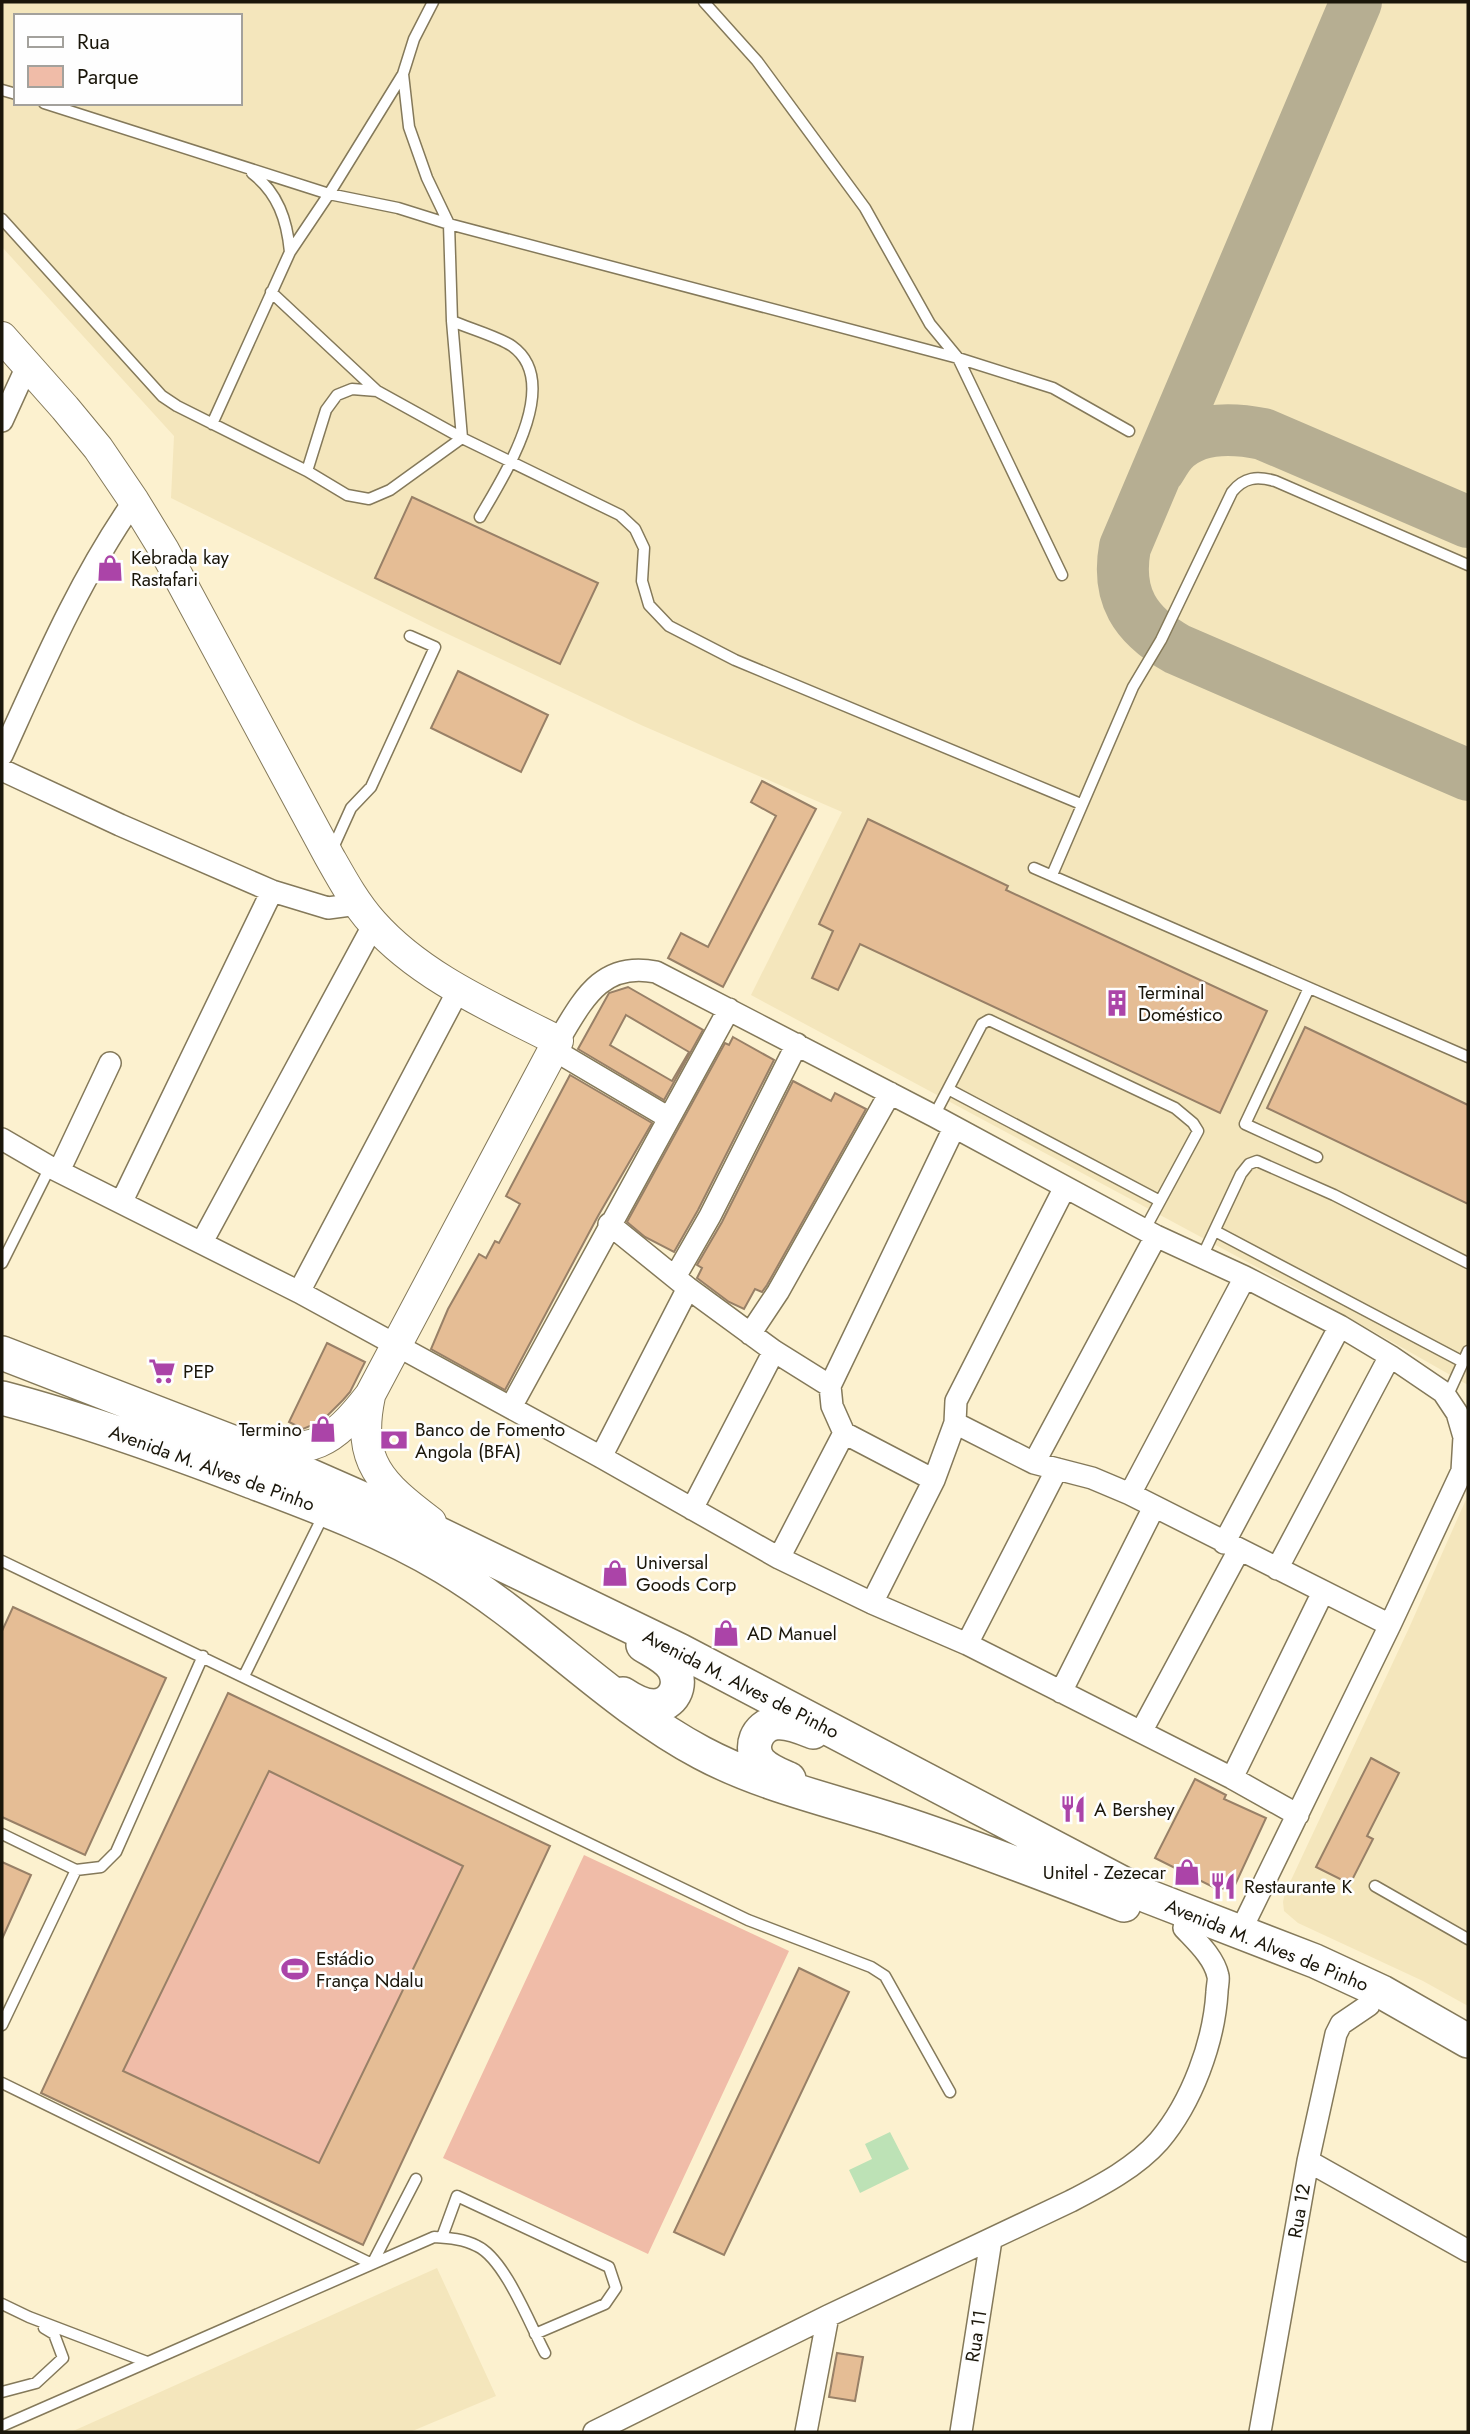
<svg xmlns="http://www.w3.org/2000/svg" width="1470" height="2434" font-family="Jost,sans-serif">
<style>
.built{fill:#f4e6bc;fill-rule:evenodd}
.green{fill:#f0bca8}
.water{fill:#bde2b6}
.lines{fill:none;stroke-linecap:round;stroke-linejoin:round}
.taxiway{stroke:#b6ae92;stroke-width:52}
.building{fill:#e5bd95;stroke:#988067;stroke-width:2;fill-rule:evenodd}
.lane-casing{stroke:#84795a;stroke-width:13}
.street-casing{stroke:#84795a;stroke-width:24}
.secondary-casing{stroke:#84795a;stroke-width:32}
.primary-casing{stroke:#84795a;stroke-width:36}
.lane{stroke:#fff;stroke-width:10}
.street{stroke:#fff;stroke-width:21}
.secondary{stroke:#fff;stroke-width:30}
.primary{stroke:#fff;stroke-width:33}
.labels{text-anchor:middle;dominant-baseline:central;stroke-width:5;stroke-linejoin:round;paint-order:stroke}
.poi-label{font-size:19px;fill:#1a160a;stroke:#fefefe;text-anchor:start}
.street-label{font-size:19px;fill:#1a160a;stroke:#fefefe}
</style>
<rect width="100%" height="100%" fill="#fcf1cf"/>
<path class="built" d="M 2,2 L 1468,2 L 1468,1385 L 1318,1300 L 751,995 L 842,812 L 641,725 L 433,627 L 171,498 L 174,436 L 2,247 ZM 16,16 L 240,16 L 240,103 L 16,103 Z
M 1468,1495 L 1468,2006 L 1423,1981 L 1298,1923 L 1284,1911 L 1283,1902 L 1285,1893 L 1409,1628 Z
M 437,2268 L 496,2396 L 410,2432 L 71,2432 Z"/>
<path class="green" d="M 228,1693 L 549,1846 L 363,2245 L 41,2093 Z
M 584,1855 L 789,1951 L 648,2254 L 443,2158 Z"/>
<path class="water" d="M 890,2132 L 909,2169 L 860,2193 L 849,2170 L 872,2159 L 865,2144 Z"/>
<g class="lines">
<path class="taxiway" d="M 1356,2 L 1125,547 C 1116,596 1135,625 1177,649 L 1468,775
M 1159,470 C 1163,464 1167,456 1172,451 C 1195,426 1233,428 1263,434 L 1468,522"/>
</g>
<path class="building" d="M 412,497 L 598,583 L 560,664 L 375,578 Z
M 458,671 L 548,715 L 521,772 L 431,728 Z
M 762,781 L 816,809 L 723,987 L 668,958 L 681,933 L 708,947 L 776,816 L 751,802 Z
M 868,819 L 1008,886 L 1006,890 L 1267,1011 L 1220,1113 L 860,944 L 838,990 L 812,978 L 833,931 L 819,924 Z
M 628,987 L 703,1030 L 664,1100 L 578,1049 L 609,993 ZM 626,1015 L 689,1052 L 672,1081 L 610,1045 Z
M 1305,1027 L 1468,1105 L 1468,1204 L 1267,1108 Z
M 733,1037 L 774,1060 L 698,1210 L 674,1252 L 645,1237 L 627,1222 L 725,1043 L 729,1045 Z
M 570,1075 L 652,1123 L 598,1216 L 505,1390 L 431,1349 L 448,1309 L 479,1254 L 486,1258 L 495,1241 L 499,1243 L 520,1204 L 506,1196 Z
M 793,1081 L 831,1101 L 835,1093 L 866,1109 L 767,1285 L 762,1292 L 755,1289 L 744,1309 L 729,1302 L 697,1278 L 702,1268 L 697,1265 L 722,1222 Z
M 327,1343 L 365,1362 L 350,1392 L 343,1400 L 322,1421 L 303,1429 L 289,1422 Z
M 13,1607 L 166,1678 L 85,1855 L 2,1817 L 2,1631 Z
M 228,1693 L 550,1846 L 363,2245 L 41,2093 ZM 269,1771 L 463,1866 L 319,2163 L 123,2071 Z
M 1371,1758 L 1399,1773 L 1367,1836 L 1373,1839 L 1350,1884 L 1316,1867 Z
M 1195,1779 L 1226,1795 L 1224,1799 L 1266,1818 L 1235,1885 L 1219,1890 L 1155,1858 Z
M 2,1862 L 31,1875 L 2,1939 Z
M 799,1968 L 849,1992 L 724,2255 L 674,2232 Z
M 837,2353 L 863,2357 L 855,2401 L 829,2397 Z"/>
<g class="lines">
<defs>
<path id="lane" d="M 433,2 L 414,39 L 403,74 L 409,127 L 427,178 L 449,224 L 452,321 L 462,438
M 704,2 L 757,61 L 865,208 L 930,324 L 958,358 L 1062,575
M 2,90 L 16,94
M 44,103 L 329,194 L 398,208 L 449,224 L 958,358 L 1053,388 L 1129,431
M 252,173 C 278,193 287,220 290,252
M 2,219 L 162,396 L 177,406 L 307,471 L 347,495 L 369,499 L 390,490 L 462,438 L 620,515 L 635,529 L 644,548 L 642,581 L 649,605 L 669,626 L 735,660 L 1081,804
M 271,292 L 377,391
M 452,321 C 468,328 499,337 512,346 C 564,383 503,477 480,517
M 212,424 L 290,252 L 329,194 L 403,74
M 307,471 L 326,410 L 337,395 L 352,389 L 377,391 L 462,438
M 332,850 L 351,808 L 371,787 L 435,647 L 410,636
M 1034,868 L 1468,1057
M 1052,875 L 1133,687 L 1161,640 L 1232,492 C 1244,477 1257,476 1275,481 L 1468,565
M 1309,988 L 1245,1124 L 1317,1157
M 948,1089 L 1160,1201
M 934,1116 L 982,1024 L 989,1020 L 1175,1108 L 1193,1123 L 1198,1131 L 1145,1229
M 1215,1231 L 1463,1362
M 1202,1257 L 1241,1174 L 1249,1164 L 1257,1161 L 1334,1195 L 1468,1263
M 2,1263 L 50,1167
M 1447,1397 L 1468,1351
M 2,1561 L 748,1920 L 871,1967 L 885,1976 L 950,2092
M 244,1676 L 325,1512
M 2,1834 L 76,1870 L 101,1867 L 116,1852 L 203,1656
M 1375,1886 L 1468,1939
M 2,2025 L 76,1870
M 2,2083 L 372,2264
M 442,2237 L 457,2196 L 609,2267 L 616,2288 L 605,2304 L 535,2334
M 372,2264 L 416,2179
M 2,2304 L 29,2317 L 147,2362
M 2,2392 L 36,2383 L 63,2358 L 54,2334 L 44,2328
M 2,2426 L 434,2237 C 449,2238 464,2239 477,2246 C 505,2259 530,2325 545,2353"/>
<path id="street" d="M 2,421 L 28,364
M 2,755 C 42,667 79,580 134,501
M 2,770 L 120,825 L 272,891 L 328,908 L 358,904
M 558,1041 C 583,1000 601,961 656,972 L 934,1116 L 1156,1236 L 1245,1277 L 1340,1326 L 1390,1356 L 1443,1392 L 1457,1413 L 1464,1437 L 1462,1471 L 1390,1625 L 1240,1932
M 554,1050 L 669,1118
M 2,1139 L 50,1167 L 299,1292 L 601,1457 L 779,1558 L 872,1603 L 967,1644 L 1232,1778 L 1298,1815
M 59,1171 L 110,1063
M 122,1201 L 272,891
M 609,1224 L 688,1288 L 774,1351 L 830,1386 L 832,1406 L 844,1433 L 934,1480
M 202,1242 L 374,924
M 675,1277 L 710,1216 L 797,1044
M 299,1292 L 459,989
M 750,1334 L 778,1292 L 890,1093
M 830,1386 L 954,1128
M 511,1407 L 729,1009
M 955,1423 L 1034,1463 L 1092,1478 L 1130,1494 L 1390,1625
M 601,1457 L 688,1288
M 1034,1463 L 1156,1236
M 1130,1494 L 1245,1277
M 692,1509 L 774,1351
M 1224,1543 L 1340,1326
M 779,1558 L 844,1433
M 1277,1569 L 1390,1356
M 872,1603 L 934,1480 L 955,1423 L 956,1401 L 1065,1187
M 967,1644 L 1057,1469
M 1061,1692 L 1154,1507
M 1141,1732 L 1239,1550
M 1232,1778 L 1323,1592
M 1308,2161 L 1468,2251
M 594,2432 L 828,2316 L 1071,2201 C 1102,2185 1136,2167 1159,2141 C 1192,2102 1214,2042 1217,1992 C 1217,1987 1219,1980 1218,1976 C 1214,1957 1196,1941 1184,1928
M 806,2432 L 828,2316
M 961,2432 L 991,2240
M 1260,2432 L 1308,2161 L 1336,2034 L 1341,2024 L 1369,2005"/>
<path id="secondary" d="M 2,337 L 65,408 L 98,448 L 134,501 L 164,550 L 329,856 C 342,879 355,903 373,923 C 422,978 494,1008 558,1041 L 370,1395 C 332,1444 312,1456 250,1442
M 370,1396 C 356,1462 381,1484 431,1522"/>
<path id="primary" d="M 2,1353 L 245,1447 L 402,1516 L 679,1650 L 1147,1896 L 1315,1961 L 1382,1992 L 1468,2041
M 2,1398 C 86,1420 169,1450 250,1481 C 316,1506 384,1531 444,1567 C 535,1621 608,1703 702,1753 C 762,1785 831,1800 896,1821 C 973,1846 1049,1876 1124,1905
M 623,1694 C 632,1700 643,1706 654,1706 C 673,1705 683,1686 674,1669 C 668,1658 654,1652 643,1645
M 789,1779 C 780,1775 767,1770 760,1762 C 748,1748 757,1726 775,1723 C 788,1721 801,1727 813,1732"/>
</defs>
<use href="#lane" class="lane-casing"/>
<use href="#street" class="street-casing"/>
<use href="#secondary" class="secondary-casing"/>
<use href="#primary" class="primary-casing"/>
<use href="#lane" class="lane"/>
<use href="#street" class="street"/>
<use href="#secondary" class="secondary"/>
<use href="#primary" class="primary"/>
</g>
<defs>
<symbol id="shop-bare" viewBox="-9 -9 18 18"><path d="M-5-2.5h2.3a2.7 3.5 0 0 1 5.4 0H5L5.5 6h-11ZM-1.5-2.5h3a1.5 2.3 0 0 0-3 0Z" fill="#ab44a8" stroke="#fefefe" stroke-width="2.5" paint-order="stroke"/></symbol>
<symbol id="building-bare" viewBox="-9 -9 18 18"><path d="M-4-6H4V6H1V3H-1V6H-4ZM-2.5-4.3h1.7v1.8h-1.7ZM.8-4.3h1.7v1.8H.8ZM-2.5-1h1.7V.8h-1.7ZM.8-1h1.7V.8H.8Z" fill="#ab44a8" stroke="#fefefe" stroke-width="2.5" paint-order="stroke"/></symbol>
<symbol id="supermarket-bare" viewBox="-9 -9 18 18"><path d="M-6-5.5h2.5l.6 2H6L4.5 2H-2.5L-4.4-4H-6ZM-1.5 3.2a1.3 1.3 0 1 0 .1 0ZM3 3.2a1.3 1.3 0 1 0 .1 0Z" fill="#ab44a8" stroke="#fefefe" stroke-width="2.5" paint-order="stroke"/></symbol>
<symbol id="bank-bare" viewBox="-9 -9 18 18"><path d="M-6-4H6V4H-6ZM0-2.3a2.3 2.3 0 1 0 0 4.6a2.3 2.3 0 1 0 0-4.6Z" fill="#ab44a8" stroke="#fefefe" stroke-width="2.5" paint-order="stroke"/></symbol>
<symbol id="restaurant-bare" viewBox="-9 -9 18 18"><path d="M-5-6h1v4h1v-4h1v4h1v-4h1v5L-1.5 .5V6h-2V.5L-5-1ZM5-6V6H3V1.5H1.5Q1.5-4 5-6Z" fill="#ab44a8" stroke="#fefefe" stroke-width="2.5" paint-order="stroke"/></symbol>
<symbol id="stadium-bare" viewBox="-9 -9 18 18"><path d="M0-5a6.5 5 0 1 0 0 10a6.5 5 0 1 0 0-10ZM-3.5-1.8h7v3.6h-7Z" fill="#ab44a8" stroke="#fefefe" stroke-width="2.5" paint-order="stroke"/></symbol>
</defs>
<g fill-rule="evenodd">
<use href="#shop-bare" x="91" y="549" width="38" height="38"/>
<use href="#building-bare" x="1098" y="984" width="38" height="38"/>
<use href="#supermarket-bare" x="143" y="1352" width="38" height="38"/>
<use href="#shop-bare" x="304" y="1410" width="38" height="38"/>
<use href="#bank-bare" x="375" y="1421" width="38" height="38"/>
<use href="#shop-bare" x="596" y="1554" width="38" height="38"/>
<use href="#shop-bare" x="707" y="1614" width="38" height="38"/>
<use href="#restaurant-bare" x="1054" y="1790" width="38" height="38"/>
<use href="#shop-bare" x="1168" y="1853" width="38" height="38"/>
<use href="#restaurant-bare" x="1204" y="1867" width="38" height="38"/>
<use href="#stadium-bare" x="276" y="1950" width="38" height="38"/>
</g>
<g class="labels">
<g class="poi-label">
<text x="131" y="557">Kebrada kay<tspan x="131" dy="22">Rastafari</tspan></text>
<text x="1138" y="992">Terminal<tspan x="1138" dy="22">Doméstico</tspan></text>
<text x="183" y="1371">PEP</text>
<text x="302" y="1429" text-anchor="end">Termino</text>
<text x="415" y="1429">Banco de Fomento<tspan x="415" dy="22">Angola (BFA)</tspan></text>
<text x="636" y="1562">Universal<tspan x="636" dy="22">Goods Corp</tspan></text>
<text x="747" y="1633">AD Manuel</text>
<text x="1094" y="1809">A Bershey</text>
<text x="1166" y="1872" text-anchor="end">Unitel - Zezecar</text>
<text x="1244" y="1886">Restaurante K</text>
<text x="316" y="1958">Estádio<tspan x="316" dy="22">França Ndalu</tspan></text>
</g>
<g class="street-label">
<text transform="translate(212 1468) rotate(20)">Avenida M. Alves de Pinho</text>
<text transform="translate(741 1684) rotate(27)">Avenida M. Alves de Pinho</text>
<text transform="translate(1267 1945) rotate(22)">Avenida M. Alves de Pinho</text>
<text transform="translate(1299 2211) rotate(-80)">Rua 12</text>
<text transform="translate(976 2336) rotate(-81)">Rua 11</text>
</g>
</g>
<rect width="1470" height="2434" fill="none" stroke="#1a160a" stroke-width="7"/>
<rect x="14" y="14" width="228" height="91" fill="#fefefe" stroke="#a3a19c" stroke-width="2"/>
<rect x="28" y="37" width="35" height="10" fill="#ffffff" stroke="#a3a19c" stroke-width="2"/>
<text x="77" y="49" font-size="21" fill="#1a160a">Rua</text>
<rect x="28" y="66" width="35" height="21" fill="#f0bca8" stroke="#a3a19c" stroke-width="2"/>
<text x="77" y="84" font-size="21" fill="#1a160a">Parque</text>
</svg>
